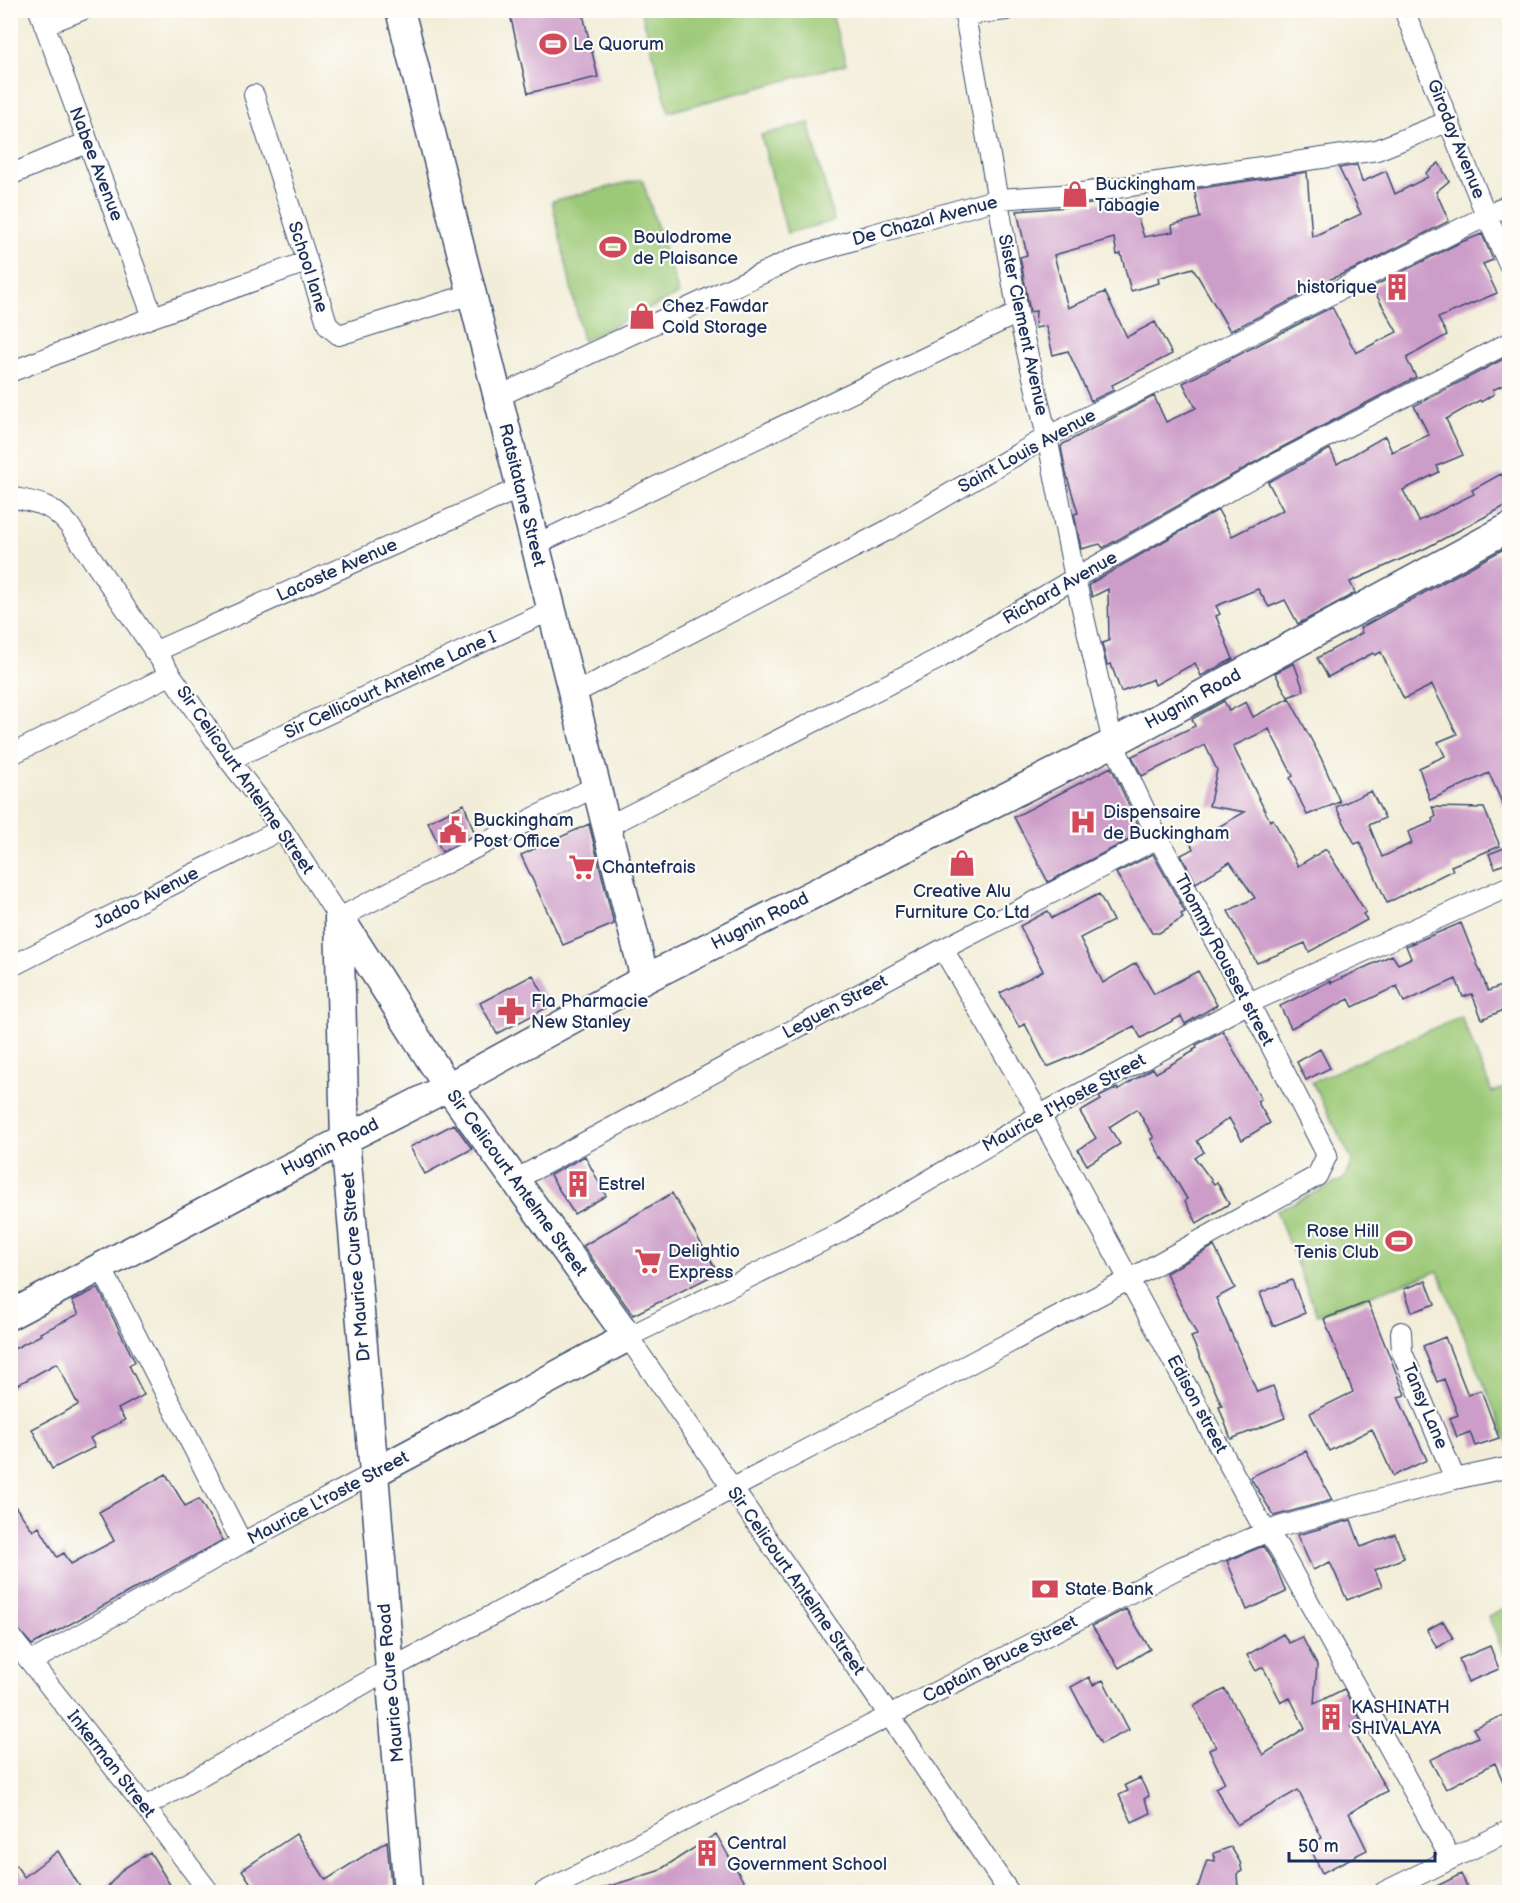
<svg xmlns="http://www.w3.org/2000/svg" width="1520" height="1903" font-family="'Balsamiq Sans',sans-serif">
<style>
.green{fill:#9cc977;stroke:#5c7c6a;stroke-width:1.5}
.building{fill:#cd9dc9}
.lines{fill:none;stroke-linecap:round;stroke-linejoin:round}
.street-casing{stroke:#3b4c70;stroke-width:22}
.secondary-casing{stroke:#3b4c70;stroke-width:31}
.street{stroke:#fff;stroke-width:20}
.secondary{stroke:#fff;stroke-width:28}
.labels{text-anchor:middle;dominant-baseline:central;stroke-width:4.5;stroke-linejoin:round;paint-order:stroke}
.poi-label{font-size:18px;fill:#1b2f5e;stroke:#fdfcf7;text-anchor:start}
.street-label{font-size:18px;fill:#1b2f5e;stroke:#fdfcf7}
</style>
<rect width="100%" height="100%" fill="#fdfcf7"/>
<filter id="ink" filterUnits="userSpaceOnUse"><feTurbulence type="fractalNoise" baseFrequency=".0167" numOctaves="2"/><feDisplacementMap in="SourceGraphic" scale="12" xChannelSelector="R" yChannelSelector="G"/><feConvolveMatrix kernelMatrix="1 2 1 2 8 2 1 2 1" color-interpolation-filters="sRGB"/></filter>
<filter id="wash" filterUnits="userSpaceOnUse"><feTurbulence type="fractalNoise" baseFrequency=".008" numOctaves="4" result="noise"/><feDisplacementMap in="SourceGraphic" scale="24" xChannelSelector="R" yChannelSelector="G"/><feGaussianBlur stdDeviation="1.35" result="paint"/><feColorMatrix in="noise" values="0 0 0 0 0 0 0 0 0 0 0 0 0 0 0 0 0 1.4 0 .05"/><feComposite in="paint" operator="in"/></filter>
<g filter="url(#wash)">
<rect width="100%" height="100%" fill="#f2edd8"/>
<path class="green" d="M 641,11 L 831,11 L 846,64 L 669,112 Z
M 809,123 L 834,221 L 787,233 L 761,135 Z
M 642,179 L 679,294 L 583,341 L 552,201 Z
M 1461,1016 L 1492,1092 L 1509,1087 L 1509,1446 L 1438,1271 L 1317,1315 L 1276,1211 L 1344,1179 L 1352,1160 L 1312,1082 Z
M 1509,1606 L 1509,1656 L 1506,1658 L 1488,1616 Z"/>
<g id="blocks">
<path class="building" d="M 509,10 L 582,10 L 598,77 L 528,93 Z
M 1439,163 L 1449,181 L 1436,192 L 1449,221 L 1359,267 L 1319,284 L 1320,286 L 1230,331 L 1193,268 L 1158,278 L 1159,283 L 1131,291 L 1121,254 L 1117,255 L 1114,238 L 1054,255 L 1068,308 L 1105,292 L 1127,337 L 1155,322 L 1172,354 L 1112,385 L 1114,390 L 1091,401 L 1068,351 L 1053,355 L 1046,326 L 1035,328 L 1036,311 L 1030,312 L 1020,257 L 1027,255 L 1017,211 L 1067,207 L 1112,201 L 1114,210 L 1133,203 L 1144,237 L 1173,232 L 1172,225 L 1200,218 L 1194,189 L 1307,172 L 1312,237 L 1361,214 L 1339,168 L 1357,165 L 1362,182 L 1386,171 L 1395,194 L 1428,177 L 1426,173 Z
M 1482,234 L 1493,260 L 1483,264 L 1497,293 L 1438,318 L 1447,335 L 1408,357 L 1407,360 L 1416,377 L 1275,451 L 1103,548 L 1100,544 L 1081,549 L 1074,514 L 1078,513 L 1066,473 L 1061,447 L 1063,444 L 1154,396 L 1166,422 L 1196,408 L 1183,383 L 1332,307 L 1356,353 L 1397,332 L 1372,287 L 1459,243 Z
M 1509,356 L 1509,382 L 1493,390 L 1494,394 L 1481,402 L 1480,400 L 1446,419 L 1463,455 L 1437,466 L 1439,472 L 1403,490 L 1419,521 L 1474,494 L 1472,490 L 1501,474 L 1509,486 L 1509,504 L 1426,548 L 1350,582 L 1355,593 L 1298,624 L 1285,600 L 1269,607 L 1258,589 L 1216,606 L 1220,614 L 1216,616 L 1233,659 L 1201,676 L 1195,663 L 1155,685 L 1153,679 L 1121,692 L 1111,664 L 1107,665 L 1102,643 L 1109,641 L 1108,589 L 1092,597 L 1089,585 L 1091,583 L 1218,510 L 1232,536 L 1283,510 L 1268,482 L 1330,449 L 1337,464 L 1385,436 L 1392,452 L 1429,435 L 1414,406 Z
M 1509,546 L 1509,819 L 1489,773 L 1430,800 L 1419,768 L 1445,756 L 1438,742 L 1457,734 L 1432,685 L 1404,699 L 1381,652 L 1375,655 L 1373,653 L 1328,677 L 1317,658 L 1362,633 L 1360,628 Z
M 1294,663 L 1304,691 L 1288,697 L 1275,673 Z
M 1289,698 L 1321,758 L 1340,802 L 1307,815 L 1290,778 L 1293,776 L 1269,729 L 1233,746 L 1270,821 L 1273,819 L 1298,866 L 1326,849 L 1366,912 L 1363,914 L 1367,920 L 1309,952 L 1305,943 L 1257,963 L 1228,911 L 1255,898 L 1230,862 L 1196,883 L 1181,855 L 1193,849 L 1190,842 L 1219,829 L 1218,827 L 1245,812 L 1209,806 L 1217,770 L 1205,745 L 1142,776 L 1132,756 L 1195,726 L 1192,719 L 1224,701 L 1229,711 L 1246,702 L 1253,717 Z
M 1111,767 L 1142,833 L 1048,882 L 1014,817 Z
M 1371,791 L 1385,818 L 1369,825 L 1382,857 L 1412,843 L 1408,832 L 1433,822 L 1432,819 L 1436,816 L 1432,807 L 1484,808 L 1500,846 L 1451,866 L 1453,870 L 1387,903 L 1360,842 L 1355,844 L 1336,807 Z
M 464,804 L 475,835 L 442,852 L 428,822 Z
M 589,824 L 614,924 L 563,945 L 521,855 Z
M 1504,848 L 1509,862 L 1495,868 L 1489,854 Z
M 1153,854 L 1185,912 L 1181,914 L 1183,918 L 1159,933 L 1152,933 L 1116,873 Z
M 1099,894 L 1113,921 L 1080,938 L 1103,983 L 1136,963 L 1154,994 L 1198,971 L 1217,1005 L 1185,1024 L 1181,1016 L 1141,1038 L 1134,1026 L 1081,1053 L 1047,1067 L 1025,1024 L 1019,1027 L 1000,993 L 1043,971 L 1020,926 L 1048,911 L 1052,918 Z
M 1461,923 L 1488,991 L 1509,983 L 1509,1008 L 1482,1019 L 1472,994 L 1463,997 L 1456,979 L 1404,1002 L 1397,986 L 1353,1007 L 1349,999 L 1291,1028 L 1280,1006 L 1330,981 L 1331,983 L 1392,955 L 1398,964 L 1411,958 L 1406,946 Z
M 533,975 L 550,1006 L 497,1034 L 480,1003 Z
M 1223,1031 L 1261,1099 L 1257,1101 L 1270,1123 L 1242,1140 L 1229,1118 L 1197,1141 L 1204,1152 L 1195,1158 L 1214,1184 L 1217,1182 L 1229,1204 L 1197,1223 L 1185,1201 L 1187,1199 L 1163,1158 L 1162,1159 L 1151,1139 L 1154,1138 L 1137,1109 L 1109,1127 L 1120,1144 L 1087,1165 L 1078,1150 L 1096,1138 L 1080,1112 L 1101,1100 L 1099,1097 L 1117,1088 L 1118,1090 L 1153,1068 L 1156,1073 L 1194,1051 L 1193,1050 L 1197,1048 L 1196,1045 Z
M 1320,1049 L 1330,1068 L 1306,1080 L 1297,1062 Z
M 454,1124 L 472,1149 L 425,1174 L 410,1147 Z
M 585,1156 L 606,1196 L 574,1214 L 550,1175 Z
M 672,1193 L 718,1273 L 633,1315 L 583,1246 Z
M 1214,1246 L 1235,1288 L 1216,1298 L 1257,1392 L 1273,1386 L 1285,1418 L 1231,1439 L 1219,1407 L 1222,1406 L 1191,1337 L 1197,1335 L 1166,1273 Z
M 1292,1280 L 1305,1313 L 1273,1326 L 1260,1293 Z
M 1426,1281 L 1435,1304 L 1412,1312 L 1404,1289 Z
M 98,1288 L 135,1362 L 129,1365 L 144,1395 L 118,1409 L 125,1420 L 90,1438 L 95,1447 L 52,1469 L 32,1429 L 78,1405 L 57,1363 L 10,1389 L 10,1351 L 41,1335 L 40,1333 L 79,1314 L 72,1301 Z
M 1368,1302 L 1405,1395 L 1398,1397 L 1427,1460 L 1393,1476 L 1372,1429 L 1329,1451 L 1310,1413 L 1353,1392 L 1324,1319 Z
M 1445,1337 L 1468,1395 L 1481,1390 L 1499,1438 L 1475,1446 L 1470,1432 L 1457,1437 L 1450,1418 L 1458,1415 L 1444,1379 L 1437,1382 L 1423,1346 Z
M 1306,1451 L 1332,1500 L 1274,1516 L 1250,1477 Z
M 166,1474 L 185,1506 L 199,1499 L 223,1540 L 32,1645 L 10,1620 L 10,1499 L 33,1531 L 39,1527 L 57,1557 L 64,1553 L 71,1564 L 114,1541 L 99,1512 Z
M 1351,1520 L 1361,1547 L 1395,1534 L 1404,1558 L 1375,1570 L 1382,1586 L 1347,1600 L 1330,1562 L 1313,1570 L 1297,1535 Z
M 1263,1546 L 1275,1565 L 1286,1592 L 1247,1610 L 1227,1561 Z
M 1126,1609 L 1150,1649 L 1119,1668 L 1092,1626 Z
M 1443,1621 L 1453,1638 L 1437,1648 L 1427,1630 Z
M 1283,1634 L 1289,1643 L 1302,1637 L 1317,1665 L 1314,1704 L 1344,1689 L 1362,1722 L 1351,1727 L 1387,1791 L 1349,1813 L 1367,1850 L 1322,1873 L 1309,1845 L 1322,1838 L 1298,1790 L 1237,1825 L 1215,1788 L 1225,1783 L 1209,1750 L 1216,1747 L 1194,1706 L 1225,1689 L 1263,1755 L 1305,1728 L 1290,1698 L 1281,1702 L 1263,1667 L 1256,1671 L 1247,1655 Z
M 1490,1646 L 1499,1669 L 1468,1682 L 1459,1659 Z
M 1089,1677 L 1093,1685 L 1103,1680 L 1129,1730 L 1101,1744 L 1071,1687 Z
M 1509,1713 L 1509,1795 L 1495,1763 L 1446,1789 L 1430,1760 L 1478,1737 L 1473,1728 Z
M 1140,1778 L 1149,1796 L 1144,1799 L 1151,1813 L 1132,1822 L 1119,1795 L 1128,1791 L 1125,1785 Z
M 296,1834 L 326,1880 L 387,1841 L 391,1885 L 375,1893 L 257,1893 L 242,1870 Z
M 716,1834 L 750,1893 L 600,1893 L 600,1889 L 658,1871 Z
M 1231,1847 L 1240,1862 L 1242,1871 L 1237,1874 L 1238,1888 L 1229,1893 L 1196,1893 L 1207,1860 L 1215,1861 L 1214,1853 Z
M 58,1851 L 80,1887 L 72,1893 L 10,1893 L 10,1857 L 24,1877 Z
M 150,1852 L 175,1893 L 102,1893 L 123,1869 Z
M 1461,1874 L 1470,1893 L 1423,1893 Z"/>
</g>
</g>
<g filter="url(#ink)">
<use href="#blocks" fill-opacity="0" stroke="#3b4c70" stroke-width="1.5"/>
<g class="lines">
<defs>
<path id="street" d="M 39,10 L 153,317
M 1404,10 L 1486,215 L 1510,267
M 965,15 L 1006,10
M 44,25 L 82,10
M 254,95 L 328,326 L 339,335 L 471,294
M 10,175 L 88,142
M 10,372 L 153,317 L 306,262
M 497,397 L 795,258 L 870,235 L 998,199 L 1075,194 L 1377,150 L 1449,121
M 10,497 C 38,503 50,503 69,525 L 229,760 L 282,829 L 339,918 L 596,786
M 535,545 L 1018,313
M 154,652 L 520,488
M 573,694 L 886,531 L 1047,437 L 1510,204
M 10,755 L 170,675
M 229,760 L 551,610
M 606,827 L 940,658 L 1075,578 L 1281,461 L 1510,342
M 943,949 L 1040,1115 L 1259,1520 L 1279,1548 L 1451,1859
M 10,967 L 282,829
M 515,1180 L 943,949 L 1158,838
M 101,1267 L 242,1543
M 1401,1332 L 1402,1352 L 1455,1479
M 10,1636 L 145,1807 L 209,1892
M 31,1662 L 242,1543 L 374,1473
M 145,1807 L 390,1669 L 1130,1279 L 1317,1176 L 1327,1155 L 1249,1003 L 1158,838 L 1113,743 L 1075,578 L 1047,437 L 1018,313 L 964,10
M 544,1892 L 1181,1567 L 1279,1527 L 1455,1479 L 1510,1467
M 1009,1892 L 889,1715 L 628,1337 L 841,1232 L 1040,1115 L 1249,1003 L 1510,886
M 1384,1892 L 1510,1830"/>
<path id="secondary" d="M 400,10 L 645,979
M 339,918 L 345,1139 L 374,1473 L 408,1892
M 340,918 L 448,1087 L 628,1337 L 374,1473
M 10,1315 L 250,1188 L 448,1087 L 645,979 L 1113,743 L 1510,527"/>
</defs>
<use href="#street" class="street-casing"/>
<use href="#secondary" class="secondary-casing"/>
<use href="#street" class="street"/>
<use href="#secondary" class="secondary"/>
</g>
</g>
<defs>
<symbol id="stadium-bare" viewBox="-9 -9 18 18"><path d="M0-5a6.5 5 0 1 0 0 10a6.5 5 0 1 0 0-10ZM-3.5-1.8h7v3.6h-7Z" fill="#d1495b" stroke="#fdfcf7" stroke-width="2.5" paint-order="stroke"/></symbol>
<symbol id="shop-bare" viewBox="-9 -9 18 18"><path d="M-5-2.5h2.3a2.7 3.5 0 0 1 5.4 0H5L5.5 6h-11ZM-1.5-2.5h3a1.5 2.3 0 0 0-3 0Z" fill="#d1495b" stroke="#fdfcf7" stroke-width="2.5" paint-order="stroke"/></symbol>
<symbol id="building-bare" viewBox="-9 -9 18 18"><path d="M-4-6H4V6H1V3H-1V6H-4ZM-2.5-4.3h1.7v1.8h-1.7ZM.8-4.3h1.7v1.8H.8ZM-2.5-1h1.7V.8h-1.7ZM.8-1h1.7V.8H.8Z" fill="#d1495b" stroke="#fdfcf7" stroke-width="2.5" paint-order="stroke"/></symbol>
<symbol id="hospital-bare" viewBox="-9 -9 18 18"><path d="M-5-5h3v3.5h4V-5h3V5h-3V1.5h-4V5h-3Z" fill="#d1495b" stroke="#fdfcf7" stroke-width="2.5" paint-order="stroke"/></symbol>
<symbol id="civic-bare" viewBox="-9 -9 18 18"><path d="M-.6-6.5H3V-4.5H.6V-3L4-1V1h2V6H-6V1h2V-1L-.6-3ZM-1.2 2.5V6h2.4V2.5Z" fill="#d1495b" stroke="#fdfcf7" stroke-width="2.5" paint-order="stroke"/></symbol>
<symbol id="supermarket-bare" viewBox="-9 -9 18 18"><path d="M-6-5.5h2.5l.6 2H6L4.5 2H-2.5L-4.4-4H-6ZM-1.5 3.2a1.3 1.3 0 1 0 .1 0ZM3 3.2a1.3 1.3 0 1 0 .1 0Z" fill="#d1495b" stroke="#fdfcf7" stroke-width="2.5" paint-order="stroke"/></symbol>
<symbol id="pharmacy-bare" viewBox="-9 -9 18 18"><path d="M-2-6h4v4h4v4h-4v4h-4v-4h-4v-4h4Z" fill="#d1495b" stroke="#fdfcf7" stroke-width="2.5" paint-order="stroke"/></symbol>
<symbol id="bank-bare" viewBox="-9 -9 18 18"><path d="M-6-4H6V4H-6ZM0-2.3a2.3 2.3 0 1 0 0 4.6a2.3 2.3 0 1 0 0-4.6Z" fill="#d1495b" stroke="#fdfcf7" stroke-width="2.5" paint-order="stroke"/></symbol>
</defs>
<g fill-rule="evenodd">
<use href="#stadium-bare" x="534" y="25" width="38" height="38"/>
<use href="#shop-bare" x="1056" y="175" width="38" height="38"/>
<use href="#stadium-bare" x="594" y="228" width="38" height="38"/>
<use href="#building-bare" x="1378" y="268" width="38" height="38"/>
<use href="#shop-bare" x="623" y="297" width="38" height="38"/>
<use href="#hospital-bare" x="1064" y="803" width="38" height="38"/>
<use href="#civic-bare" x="434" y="811" width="38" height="38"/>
<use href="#shop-bare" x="943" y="844" width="38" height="38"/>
<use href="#supermarket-bare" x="563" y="848" width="38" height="38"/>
<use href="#pharmacy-bare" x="492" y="992" width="38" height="38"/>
<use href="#building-bare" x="559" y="1165" width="38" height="38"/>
<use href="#stadium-bare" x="1380" y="1222" width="38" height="38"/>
<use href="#supermarket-bare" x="629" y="1242" width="38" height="38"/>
<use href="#bank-bare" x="1026" y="1570" width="38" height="38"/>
<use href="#building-bare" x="1312" y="1698" width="38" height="38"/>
<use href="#building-bare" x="688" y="1834" width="38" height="38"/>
</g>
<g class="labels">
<g class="poi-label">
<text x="573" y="44">Le Quorum</text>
<text x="1095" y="184">Buckingham<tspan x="1095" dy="21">Tabagie</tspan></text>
<text x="633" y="237">Boulodrome<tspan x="633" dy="21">de Plaisance</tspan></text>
<text x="1377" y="287" text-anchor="end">historique</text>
<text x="662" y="306">Chez Fawdar<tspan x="662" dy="21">Cold Storage</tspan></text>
<text x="1103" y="812">Dispensaire<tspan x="1103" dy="21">de Buckingham</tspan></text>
<text x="473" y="820">Buckingham<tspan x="473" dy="21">Post Office</tspan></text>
<text x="602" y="867">Chantefrais</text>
<text x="962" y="891" text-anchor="middle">Creative Alu<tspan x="962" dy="21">Furniture Co. Ltd</tspan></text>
<text x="531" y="1001">Fla Pharmacie<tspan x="531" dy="21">New Stanley</tspan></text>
<text x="598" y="1184">Estrel</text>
<text x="1379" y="1231" text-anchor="end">Rose Hill<tspan x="1379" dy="21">Tenis Club</tspan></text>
<text x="668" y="1251">Delightio<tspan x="668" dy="21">Express</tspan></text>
<text x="1065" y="1589">State Bank</text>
<text x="1351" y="1707">KASHINATH<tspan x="1351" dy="21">SHIVALAYA</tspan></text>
<text x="727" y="1843">Central<tspan x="727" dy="21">Government School</tspan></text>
</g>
<g class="street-label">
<text transform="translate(1456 139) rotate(68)">Giroday Avenue</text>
<text transform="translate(96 164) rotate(69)">Nabee Avenue</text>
<text transform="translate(925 221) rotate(-15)">De Chazal Avenue</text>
<text transform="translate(308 267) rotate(72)">School lane</text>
<text transform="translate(1023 325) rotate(78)">Sister Clement Avenue</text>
<text transform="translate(1027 451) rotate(-29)">Saint Louis Avenue</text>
<text transform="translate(522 495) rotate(76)">Ratsitatane Street</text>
<text transform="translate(337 570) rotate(-24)">Lacoste Avenue</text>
<text transform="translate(1060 588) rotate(-30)">Richard Avenue</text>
<text transform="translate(390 685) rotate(-25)">Sir Cellicourt Antelme Lane I</text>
<text transform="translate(1193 699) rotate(-29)">Hugnin Road</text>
<text transform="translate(245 780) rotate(55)">Sir Celicourt Antelme Street</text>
<text transform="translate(146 898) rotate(-27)">Jadoo Avenue</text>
<text transform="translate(760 921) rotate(-27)">Hugnin Road</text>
<text transform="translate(1224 960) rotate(62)">Thommy Rousset street</text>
<text transform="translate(835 1007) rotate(-28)">Leguen Street</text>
<text transform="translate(1064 1103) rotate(-29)">Maurice I'Hoste Street</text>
<text transform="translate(330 1147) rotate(-27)">Hugnin Road</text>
<text transform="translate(517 1183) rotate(54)">Sir Celicourt Antelme Street</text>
<text transform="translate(356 1267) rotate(-95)">Dr Maurice Cure Street</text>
<text transform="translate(1197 1404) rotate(62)">Edison street</text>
<text transform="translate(1425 1406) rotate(67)">Tansy Lane</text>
<text transform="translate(328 1498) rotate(-28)">Maurice L'roste Street</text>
<text transform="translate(796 1581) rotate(55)">Sir Celicourt Antelme Street</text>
<text transform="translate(1000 1659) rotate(-27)">Captain Bruce Street</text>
<text transform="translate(391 1683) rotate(-95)">Maurice Cure Road</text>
<text transform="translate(111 1764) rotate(52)">Inkerman Street</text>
</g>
</g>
<rect width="1520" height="1903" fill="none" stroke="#fdfcf7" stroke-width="36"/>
<path d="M1289 1852v9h146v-9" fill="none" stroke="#1b2f5e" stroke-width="3"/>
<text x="1298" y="1852" font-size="18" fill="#1b2f5e" stroke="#fdfcf7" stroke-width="4.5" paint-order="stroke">50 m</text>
</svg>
